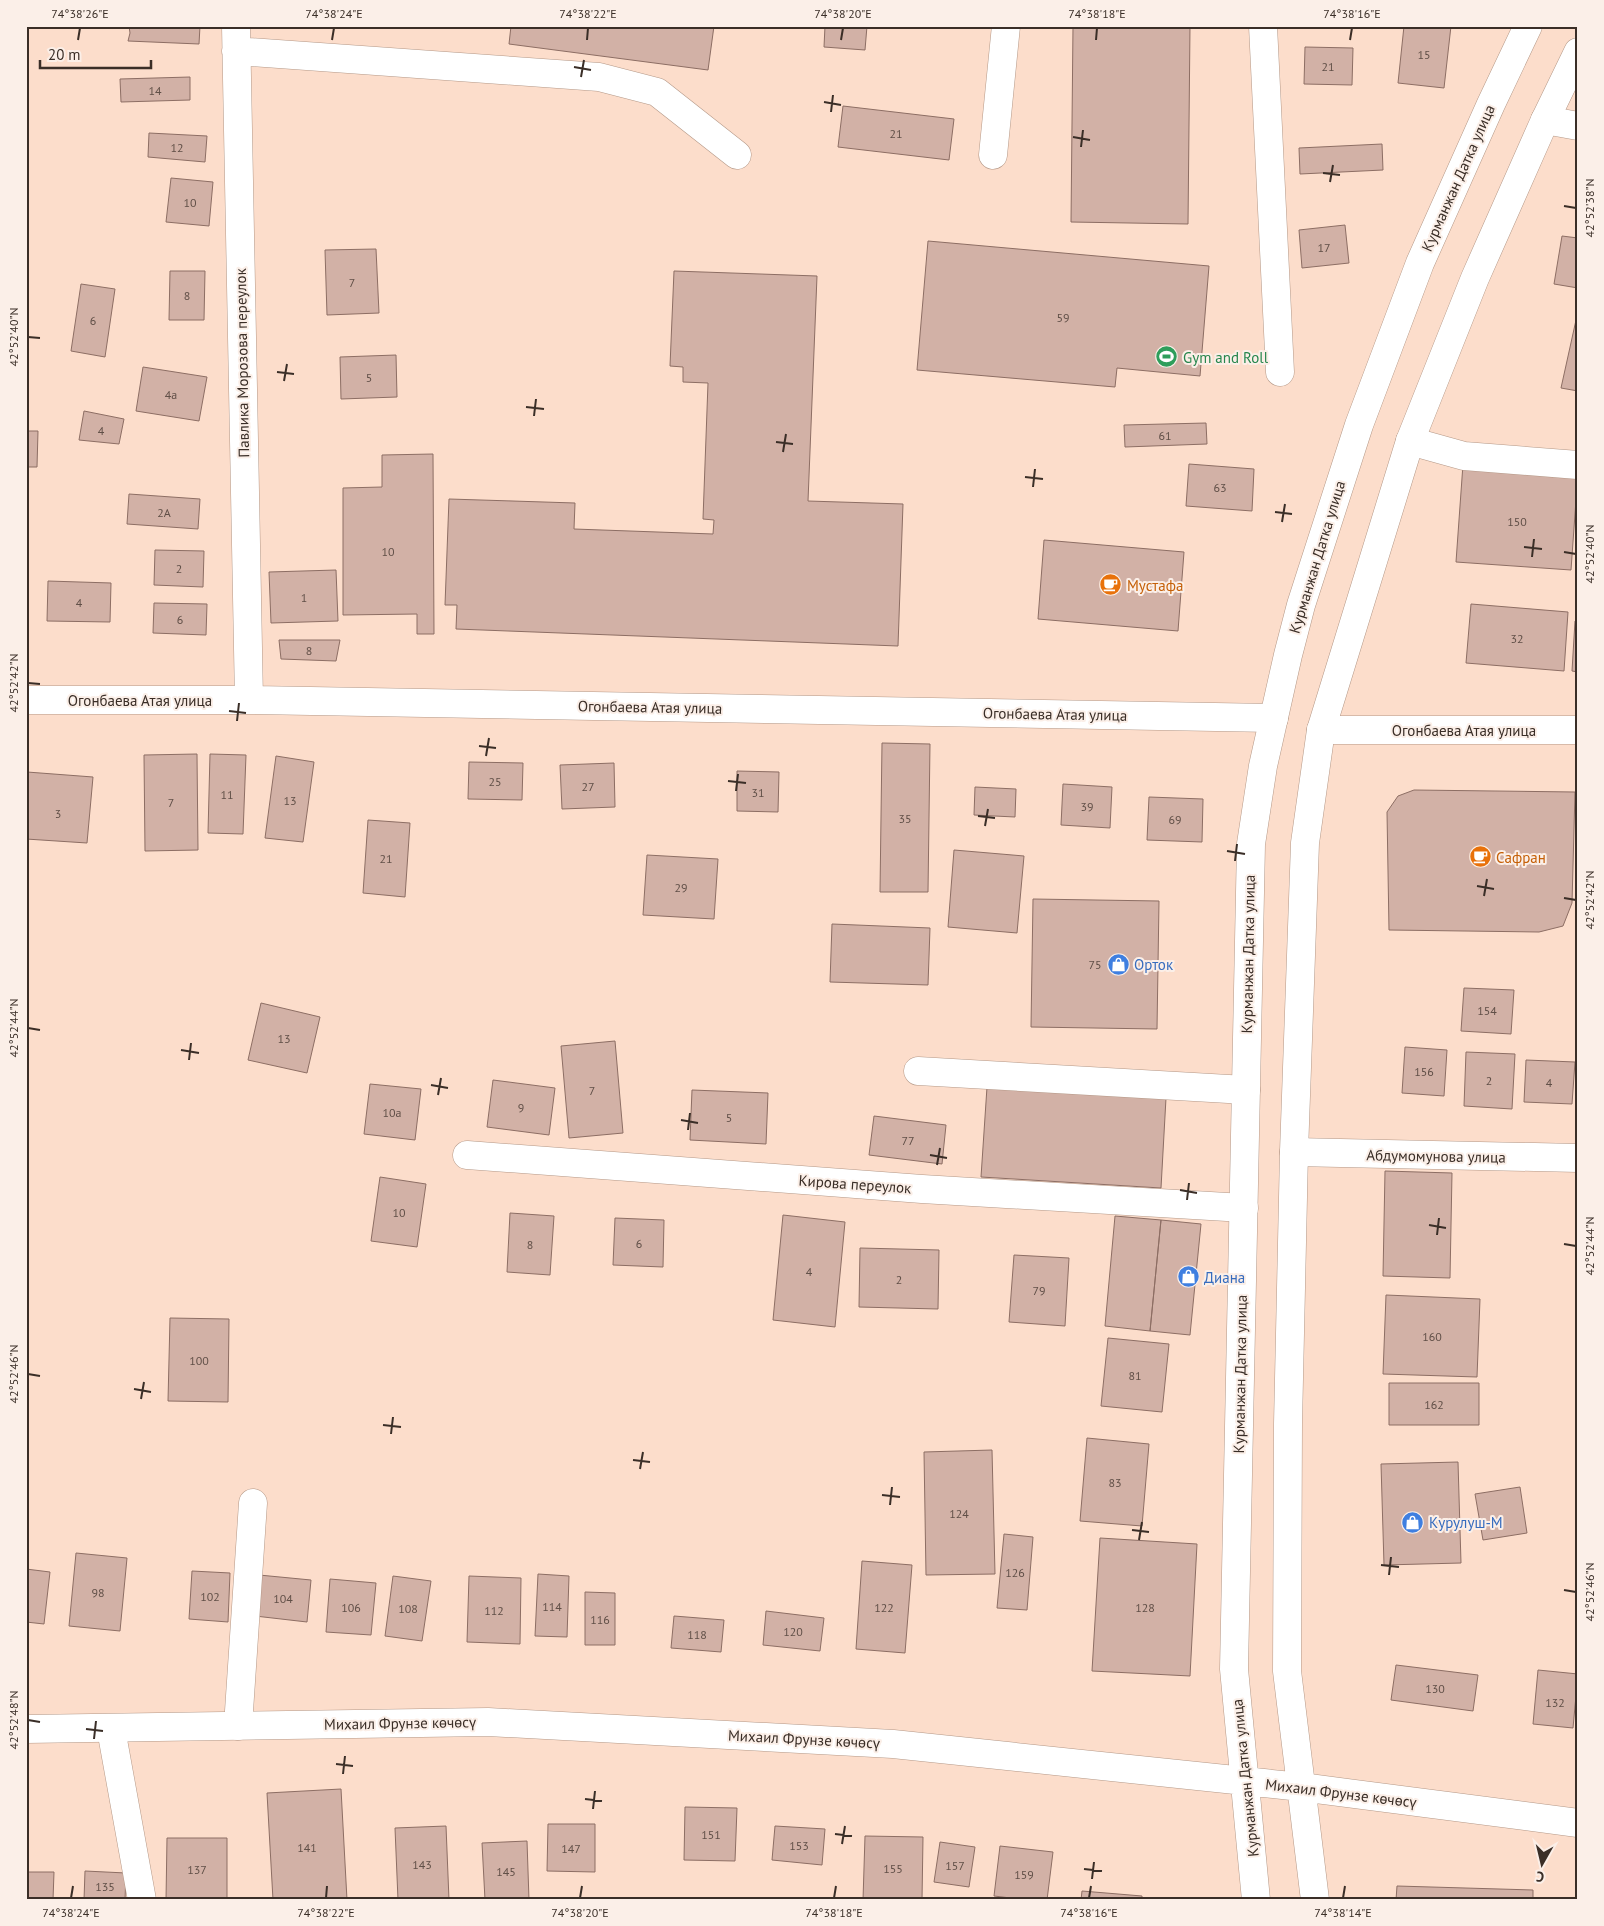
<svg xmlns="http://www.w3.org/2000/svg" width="1604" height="1926" font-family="'PT Sans',sans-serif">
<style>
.building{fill:#d2b1a6;stroke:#8d6e64}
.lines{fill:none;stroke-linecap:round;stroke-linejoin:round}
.minor-casing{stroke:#b49887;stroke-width:29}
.major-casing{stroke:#b49887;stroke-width:29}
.minor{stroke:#fff;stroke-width:28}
.major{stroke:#fff;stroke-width:28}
.ticks{fill:none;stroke:#3a2e27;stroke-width:2}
.labels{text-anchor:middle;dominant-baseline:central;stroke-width:4;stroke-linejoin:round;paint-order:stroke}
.number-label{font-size:12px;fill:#604f47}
.street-label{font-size:15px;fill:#3a2e27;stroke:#fbefe8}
.leisure-label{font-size:15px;fill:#27864d;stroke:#fbefe8;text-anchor:start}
.food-label{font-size:15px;fill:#c56008;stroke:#fbefe8;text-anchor:start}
.shop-label{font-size:15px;fill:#366cbe;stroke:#fbefe8;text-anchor:start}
.neatline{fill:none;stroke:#3a2e27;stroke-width:2}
.ticks-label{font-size:12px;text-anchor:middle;fill:#3a2e27}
</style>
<rect width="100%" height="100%" fill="#fcddcb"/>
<path class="building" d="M 129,26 L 200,26 L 199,44 L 128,41 L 130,33 Z
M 511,26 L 714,26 L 708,70 L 509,44 Z
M 825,26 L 867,26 L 865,50 L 824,47 Z
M 1073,26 L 1190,26 L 1188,224 L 1071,222 Z
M 1404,26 L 1451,26 L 1444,88 L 1398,83 Z
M 1305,47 L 1353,48 L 1352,85 L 1304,84 Z
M 190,77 L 190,100 L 121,102 L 120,79 Z
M 843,106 L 954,119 L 949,160 L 838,147 Z
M 149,133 L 207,136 L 205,162 L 148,157 Z
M 1382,144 L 1383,170 L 1300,174 L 1299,148 Z
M 171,178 L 213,182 L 209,226 L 166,222 Z
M 1345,225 L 1349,263 L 1302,268 L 1299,230 Z
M 1562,236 L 1578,238 L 1578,288 L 1554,284 Z
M 928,241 L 1209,266 L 1200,376 L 1117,368 L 1115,387 L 917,370 Z
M 376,249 L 379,313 L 327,315 L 325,250 Z
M 170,271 L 205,271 L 204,320 L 169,320 Z
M 674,271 L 817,276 L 808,501 L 903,504 L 898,646 L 456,629 L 457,605 L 445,605 L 449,499 L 575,503 L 574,529 L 713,534 L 714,520 L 703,519 L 708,383 L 683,382 L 683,367 L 670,366 Z
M 81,284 L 115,289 L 105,357 L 71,351 Z
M 1578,311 L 1578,391 L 1561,388 Z
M 396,355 L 397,397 L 341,399 L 340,357 Z
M 143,367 L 207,377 L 199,421 L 136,411 Z
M 84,411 L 124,419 L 119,444 L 79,440 Z
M 1206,423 L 1207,444 L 1125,447 L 1124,425 Z
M 26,431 L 38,431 L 37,467 L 26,467 Z
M 433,454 L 434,634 L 417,634 L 417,614 L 343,615 L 343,488 L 382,487 L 382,455 Z
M 1189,464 L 1254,469 L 1252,511 L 1186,506 Z
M 1463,464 L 1578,472 L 1571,570 L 1456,562 Z
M 129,494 L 200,499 L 198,529 L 127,524 Z
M 1044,540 L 1184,552 L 1178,631 L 1038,619 Z
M 155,550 L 204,551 L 203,587 L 154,585 Z
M 336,570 L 338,621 L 271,623 L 269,572 Z
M 48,581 L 111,583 L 110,622 L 47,621 Z
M 154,603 L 207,604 L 206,635 L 153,633 Z
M 1471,604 L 1568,612 L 1564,671 L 1466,663 Z
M 1575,621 L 1578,622 L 1578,672 L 1572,671 Z
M 279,640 L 340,640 L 336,661 L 281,659 Z
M 882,743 L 930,744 L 928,892 L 880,892 Z
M 197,754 L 198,850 L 145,851 L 144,755 Z
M 210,754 L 246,755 L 243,834 L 208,833 Z
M 276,756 L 314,762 L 303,842 L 265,838 Z
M 469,762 L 523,763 L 522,800 L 468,799 Z
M 614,763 L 615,807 L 562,809 L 560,765 Z
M 737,771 L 779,772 L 778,812 L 737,811 Z
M 27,772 L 93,777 L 87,843 L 26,839 Z
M 1063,784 L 1112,787 L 1110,828 L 1061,825 Z
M 975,787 L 1016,789 L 1015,817 L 974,815 Z
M 1414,790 L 1575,792 L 1572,903 L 1563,926 L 1539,932 L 1389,930 L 1387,812 L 1398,796 Z
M 1149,797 L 1203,799 L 1202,842 L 1147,840 Z
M 368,820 L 410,823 L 405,897 L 363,893 Z
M 954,850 L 1024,856 L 1017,933 L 948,927 Z
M 647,855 L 718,859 L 714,919 L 643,915 Z
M 1033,899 L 1159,901 L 1157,1029 L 1031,1027 Z
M 832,924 L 930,928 L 928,985 L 830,982 Z
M 1464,988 L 1514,990 L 1511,1034 L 1461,1031 Z
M 261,1003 L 320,1017 L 307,1073 L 248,1060 Z
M 615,1041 L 623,1133 L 569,1138 L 561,1046 Z
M 1405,1047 L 1447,1050 L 1444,1096 L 1402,1093 Z
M 1466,1052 L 1515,1054 L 1512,1109 L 1464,1106 Z
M 1526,1060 L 1575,1062 L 1572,1104 L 1524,1102 Z
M 493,1080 L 555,1088 L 549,1135 L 487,1127 Z
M 370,1084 L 421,1089 L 415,1140 L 364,1134 Z
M 987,1087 L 1166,1098 L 1161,1188 L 981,1177 Z
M 692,1090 L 768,1093 L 766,1144 L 690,1140 Z
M 874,1116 L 946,1125 L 942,1164 L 869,1155 Z
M 1385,1171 L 1452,1173 L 1450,1278 L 1383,1276 Z
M 380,1177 L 426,1184 L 417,1247 L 371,1241 Z
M 510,1213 L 554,1216 L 550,1275 L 507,1272 Z
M 783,1215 L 845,1222 L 835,1327 L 773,1320 Z
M 1115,1216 L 1161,1220 L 1150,1331 L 1105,1326 Z
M 615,1218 L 664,1220 L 663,1267 L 613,1265 Z
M 1161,1220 L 1201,1224 L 1190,1335 L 1150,1331 Z
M 860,1248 L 939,1250 L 938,1309 L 859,1307 Z
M 1014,1255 L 1069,1258 L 1065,1326 L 1009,1322 Z
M 1386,1295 L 1480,1299 L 1477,1377 L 1383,1374 Z
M 170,1318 L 229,1319 L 228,1402 L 168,1401 Z
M 1108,1338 L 1169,1344 L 1162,1412 L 1101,1406 Z
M 1389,1383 L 1479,1383 L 1479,1425 L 1389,1425 Z
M 1087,1438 L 1149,1444 L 1142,1526 L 1080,1521 Z
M 992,1450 L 995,1574 L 926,1575 L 924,1452 Z
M 1458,1462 L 1461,1563 L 1384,1565 L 1381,1464 Z
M 1520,1487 L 1527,1533 L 1483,1540 L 1475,1494 Z
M 1004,1534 L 1033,1537 L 1027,1610 L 997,1608 Z
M 1100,1538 L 1197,1544 L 1190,1676 L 1092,1671 Z
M 76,1553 L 127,1558 L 120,1631 L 69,1626 Z
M 862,1561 L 912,1565 L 905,1653 L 856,1649 Z
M 26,1569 L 50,1572 L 44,1624 L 26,1622 Z
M 192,1571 L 230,1573 L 228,1622 L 189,1619 Z
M 538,1574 L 569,1576 L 567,1637 L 535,1636 Z
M 259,1575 L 311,1580 L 307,1622 L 255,1616 Z
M 393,1576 L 431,1581 L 422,1641 L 385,1636 Z
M 469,1576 L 521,1578 L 520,1644 L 467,1642 Z
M 330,1579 L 376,1583 L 371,1635 L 326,1632 Z
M 585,1592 L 615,1593 L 615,1645 L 585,1645 Z
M 766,1611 L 824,1618 L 820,1651 L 763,1645 Z
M 674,1616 L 724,1620 L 721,1652 L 671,1648 Z
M 1396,1665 L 1478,1675 L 1473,1711 L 1391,1700 Z
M 1538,1670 L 1578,1674 L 1573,1728 L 1533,1724 Z
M 341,1789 L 347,1900 L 273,1900 L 267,1793 Z
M 685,1807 L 737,1808 L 735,1861 L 684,1860 Z
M 548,1824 L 595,1824 L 595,1872 L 547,1871 Z
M 446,1826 L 449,1900 L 398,1900 L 395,1828 Z
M 775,1826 L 825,1829 L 822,1865 L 772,1860 Z
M 865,1836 L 923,1837 L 922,1900 L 863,1900 Z
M 167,1838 L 227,1838 L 227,1900 L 166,1900 Z
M 527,1841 L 529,1900 L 485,1900 L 482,1843 Z
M 940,1842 L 975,1847 L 969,1887 L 934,1882 Z
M 1000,1846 L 1053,1852 L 1047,1900 L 1027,1900 L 994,1896 Z
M 85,1871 L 126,1873 L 125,1900 L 84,1900 Z
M 26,1872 L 54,1872 L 53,1900 L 26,1900 Z
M 1397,1886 L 1533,1890 L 1533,1900 L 1396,1900 Z
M 1082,1891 L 1142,1896 L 1142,1900 L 1081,1900 Z"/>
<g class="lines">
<defs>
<path id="minor" d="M 236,26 L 249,700
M 1263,26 L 1280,372
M 236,51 L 599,77 L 657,92 L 737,155
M 1545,120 L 1578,126
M 993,155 L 1006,26
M 1410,441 L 1464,456 L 1578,465
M 26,700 L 249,700 L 1274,718
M 1321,730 L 1578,730
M 918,1071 L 1246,1090
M 1294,1152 L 1578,1158
M 467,1155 L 922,1189 L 1244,1208
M 238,1726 L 253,1503
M 111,1729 L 142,1900"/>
<path id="major" d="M 26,1729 L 488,1722 L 893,1744 L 1301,1787 L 1578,1823
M 1256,1900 L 1234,1669 L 1251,844 L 1263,766 L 1288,655 L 1301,605 L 1359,425 L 1420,263 L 1491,104 L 1528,26
M 1315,1900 L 1287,1671 L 1288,1424 L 1294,1152 L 1305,843 L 1321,730 L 1410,441 L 1475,278 L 1545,120 L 1578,52"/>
</defs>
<use href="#minor" class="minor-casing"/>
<use href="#major" class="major-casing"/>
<use href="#minor" class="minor"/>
<use href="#major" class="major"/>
</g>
<path class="ticks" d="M 78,40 L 80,28M 332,40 L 334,28M 587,40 L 588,28M 841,40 L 843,28M 1096,40 L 1097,28M 1350,40 L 1352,28M 574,67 L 591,70M 581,77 L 584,60M 824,102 L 841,105M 831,112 L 833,95M 1073,137 L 1090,140M 1081,147 L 1083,130M 1323,173 L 1340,175M 1330,182 L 1333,165M 1564,206 L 1576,208M 28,337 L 40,338M 277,372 L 294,374M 284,381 L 287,364M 526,407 L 544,409M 534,416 L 536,399M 776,442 L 793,444M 783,452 L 786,434M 1025,477 L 1043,479M 1033,487 L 1035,469M 1275,512 L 1292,514M 1282,522 L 1285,504M 1524,547 L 1542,549M 1564,552 L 1576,554M 1532,557 L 1534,539M 28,683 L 40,684M 229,711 L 246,713M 237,721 L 239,703M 479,746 L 496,748M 486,756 L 489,738M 728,781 L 746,783M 736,791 L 738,774M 978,816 L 995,818M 985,826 L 988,809M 1227,851 L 1245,854M 1235,861 L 1237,844M 1477,886 L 1494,889M 1484,896 L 1487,879M 1564,898 L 1576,900M 28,1028 L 40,1030M 181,1050 L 199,1053M 189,1060 L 191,1043M 431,1085 L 448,1088M 438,1095 L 441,1078M 681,1120 L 698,1123M 688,1130 L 690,1113M 930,1155 L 947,1158M 937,1165 L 940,1148M 1180,1190 L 1197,1193M 1187,1200 L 1189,1183M 1429,1225 L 1446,1228M 1437,1235 L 1439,1218M 1564,1244 L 1576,1246M 28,1374 L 40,1376M 134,1389 L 151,1392M 141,1399 L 144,1382M 383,1425 L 401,1427M 391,1434 L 393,1417M 633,1460 L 650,1462M 640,1469 L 643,1452M 882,1495 L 900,1497M 890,1505 L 892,1487M 1132,1530 L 1149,1532M 1139,1540 L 1142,1522M 1381,1565 L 1399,1567M 1389,1575 L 1391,1557M 1564,1590 L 1576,1592M 28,1720 L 40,1722M 86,1729 L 103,1731M 94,1739 L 96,1721M 336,1764 L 353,1766M 343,1774 L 345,1756M 585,1799 L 602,1801M 593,1809 L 595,1791M 835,1834 L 852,1836M 842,1844 L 845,1826M 1084,1869 L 1102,1871M 1092,1879 L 1094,1862M 71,1898 L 73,1886M 326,1898 L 327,1886M 580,1898 L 582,1886M 834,1898 L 836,1886M 1089,1898 L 1091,1886M 1343,1898 L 1345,1886"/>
<defs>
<symbol id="stadium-disc" viewBox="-11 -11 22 22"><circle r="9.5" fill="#2e9e5b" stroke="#fbefe8"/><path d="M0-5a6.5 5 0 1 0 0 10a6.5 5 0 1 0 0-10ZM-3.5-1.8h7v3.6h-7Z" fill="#fff"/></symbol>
<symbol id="cafe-disc" viewBox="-11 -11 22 22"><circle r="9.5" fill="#e8710a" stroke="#fbefe8"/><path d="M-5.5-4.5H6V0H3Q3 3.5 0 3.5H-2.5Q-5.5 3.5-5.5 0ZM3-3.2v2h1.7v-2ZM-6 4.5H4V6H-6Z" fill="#fff"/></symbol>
<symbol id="shop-disc" viewBox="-11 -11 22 22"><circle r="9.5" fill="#3f7fe0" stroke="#fbefe8"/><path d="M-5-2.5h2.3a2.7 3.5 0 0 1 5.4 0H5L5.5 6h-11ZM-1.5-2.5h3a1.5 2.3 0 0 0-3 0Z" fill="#fff"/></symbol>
</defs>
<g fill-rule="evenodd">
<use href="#stadium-disc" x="1154" y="344" width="25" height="25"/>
<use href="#cafe-disc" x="1098" y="572" width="25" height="25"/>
<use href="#cafe-disc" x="1468" y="844" width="25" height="25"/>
<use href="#shop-disc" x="1106" y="952" width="25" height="25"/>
<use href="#shop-disc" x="1176" y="1264" width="25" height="25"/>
<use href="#shop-disc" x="1400" y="1510" width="25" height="25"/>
</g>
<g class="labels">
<g class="number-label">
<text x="1424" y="54">15</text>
<text x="1328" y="66">21</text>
<text x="155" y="90">14</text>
<text x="896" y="133">21</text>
<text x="177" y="147">12</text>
<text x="190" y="202">10</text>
<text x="1324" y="247">17</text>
<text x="352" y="282">7</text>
<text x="187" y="295">8</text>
<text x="1063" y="317">59</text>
<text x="93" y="320">6</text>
<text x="369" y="377">5</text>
<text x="171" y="394">4а</text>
<text x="101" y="430">4</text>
<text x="1165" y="435">61</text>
<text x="1220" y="487">63</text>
<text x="164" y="512">2А</text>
<text x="1517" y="521">150</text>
<text x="388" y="551">10</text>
<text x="179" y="568">2</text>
<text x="304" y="597">1</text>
<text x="79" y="602">4</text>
<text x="180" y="619">6</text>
<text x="1517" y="638">32</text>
<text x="309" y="650">8</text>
<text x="495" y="781">25</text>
<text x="588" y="786">27</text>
<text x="758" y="792">31</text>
<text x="227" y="794">11</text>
<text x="290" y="800">13</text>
<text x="171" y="802">7</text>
<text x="1087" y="806">39</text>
<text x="58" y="813">3</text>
<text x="905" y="818">35</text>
<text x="1175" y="819">69</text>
<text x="386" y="858">21</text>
<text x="681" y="887">29</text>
<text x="1095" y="964">75</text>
<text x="1487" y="1010">154</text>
<text x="284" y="1038">13</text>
<text x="1424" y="1071">156</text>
<text x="1489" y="1080">2</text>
<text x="1549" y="1082">4</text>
<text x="592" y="1090">7</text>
<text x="521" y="1107">9</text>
<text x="392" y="1112">10a</text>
<text x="729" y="1117">5</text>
<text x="908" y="1140">77</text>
<text x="399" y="1212">10</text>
<text x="639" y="1243">6</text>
<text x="530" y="1244">8</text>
<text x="809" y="1271">4</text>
<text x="899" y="1279">2</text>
<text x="1039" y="1290">79</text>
<text x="1432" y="1336">160</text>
<text x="199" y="1360">100</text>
<text x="1135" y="1375">81</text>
<text x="1434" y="1404">162</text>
<text x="1115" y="1482">83</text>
<text x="959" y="1513">124</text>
<text x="1015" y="1572">126</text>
<text x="98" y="1592">98</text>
<text x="210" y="1596">102</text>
<text x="283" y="1598">104</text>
<text x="552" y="1606">114</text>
<text x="351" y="1607">106</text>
<text x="884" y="1607">122</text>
<text x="1145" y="1607">128</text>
<text x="408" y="1608">108</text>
<text x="494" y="1610">112</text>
<text x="600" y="1619">116</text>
<text x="793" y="1631">120</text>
<text x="697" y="1634">118</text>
<text x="1435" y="1688">130</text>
<text x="1555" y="1702">132</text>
<text x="711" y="1834">151</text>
<text x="799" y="1845">153</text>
<text x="307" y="1847">141</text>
<text x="571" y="1848">147</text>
<text x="422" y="1864">143</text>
<text x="955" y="1865">157</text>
<text x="893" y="1868">155</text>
<text x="197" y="1869">137</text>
<text x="506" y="1871">145</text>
<text x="1024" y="1874">159</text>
<text x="105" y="1886">135</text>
</g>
<g class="street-label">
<text transform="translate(1458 178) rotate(-66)">Курманжан Датка улица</text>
<text transform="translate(242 363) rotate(-91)">Павлика Морозова переулок</text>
<text transform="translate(1317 557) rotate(-73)">Курманжан Датка улица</text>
<text x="140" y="700">Огонбаева Атая улица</text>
<text transform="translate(650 707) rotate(1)">Огонбаева Атая улица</text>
<text transform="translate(1055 714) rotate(1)">Огонбаева Атая улица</text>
<text x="1464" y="730">Огонбаева Атая улица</text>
<text transform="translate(1248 954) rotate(-89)">Курманжан Датка улица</text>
<text transform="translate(1436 1156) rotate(1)">Абдумомунова улица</text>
<text transform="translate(855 1184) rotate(4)">Кирова переулок</text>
<text transform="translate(1240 1374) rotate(-89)">Курманжан Датка улица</text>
<text transform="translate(400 1723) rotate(-1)">Михаил Фрунзе көчөсү</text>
<text transform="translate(804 1739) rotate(3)">Михаил Фрунзе көчөсү</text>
<text transform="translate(1245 1778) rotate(-96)">Курманжан Датка улица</text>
<text transform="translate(1341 1793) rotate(7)">Михаил Фрунзе көчөсү</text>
</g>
<g class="leisure-label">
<text x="1183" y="357">Gym and Roll</text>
</g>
<g class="food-label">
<text x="1127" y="585">Мустафа</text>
<text x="1496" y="857">Сафран</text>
</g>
<g class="shop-label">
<text x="1134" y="964">Орток</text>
<text x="1204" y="1277">Диана</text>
<text x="1429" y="1522">Курулуш-М</text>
</g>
</g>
<rect width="1604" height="1926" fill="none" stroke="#fbefe8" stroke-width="55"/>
<g transform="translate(1542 1864) rotate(188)" stroke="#fbefe8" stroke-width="4" paint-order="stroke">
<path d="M0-4L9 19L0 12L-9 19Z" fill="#3a2e27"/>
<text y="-8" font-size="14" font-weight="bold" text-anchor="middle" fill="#3a2e27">С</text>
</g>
<path d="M40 60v8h111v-8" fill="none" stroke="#3a2e27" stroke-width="2.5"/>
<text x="48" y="60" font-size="15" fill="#3a2e27" stroke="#fbefe8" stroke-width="4" paint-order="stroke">20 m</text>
<rect x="28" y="28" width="1548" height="1870" class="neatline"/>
<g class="ticks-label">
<text x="80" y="18">74°38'26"E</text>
<text x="334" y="18">74°38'24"E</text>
<text x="588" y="18">74°38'22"E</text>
<text x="843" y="18">74°38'20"E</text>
<text x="1097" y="18">74°38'18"E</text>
<text x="1352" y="18">74°38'16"E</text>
<text transform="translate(1590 208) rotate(-90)" y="4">42°52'38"N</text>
<text transform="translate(14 337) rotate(-90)" y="4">42°52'40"N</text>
<text transform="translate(1590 554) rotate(-90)" y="4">42°52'40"N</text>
<text transform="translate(14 683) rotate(-90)" y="4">42°52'42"N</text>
<text transform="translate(1590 900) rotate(-90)" y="4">42°52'42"N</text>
<text transform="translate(14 1028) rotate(-90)" y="4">42°52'44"N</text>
<text transform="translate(1590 1246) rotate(-90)" y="4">42°52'44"N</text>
<text transform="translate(14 1374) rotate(-90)" y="4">42°52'46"N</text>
<text transform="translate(1590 1592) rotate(-90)" y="4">42°52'46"N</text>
<text transform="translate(14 1720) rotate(-90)" y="4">42°52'48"N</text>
<text x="71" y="1917">74°38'24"E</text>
<text x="326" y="1917">74°38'22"E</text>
<text x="580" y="1917">74°38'20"E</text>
<text x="834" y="1917">74°38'18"E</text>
<text x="1089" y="1917">74°38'16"E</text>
<text x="1343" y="1917">74°38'14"E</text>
</g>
</svg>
